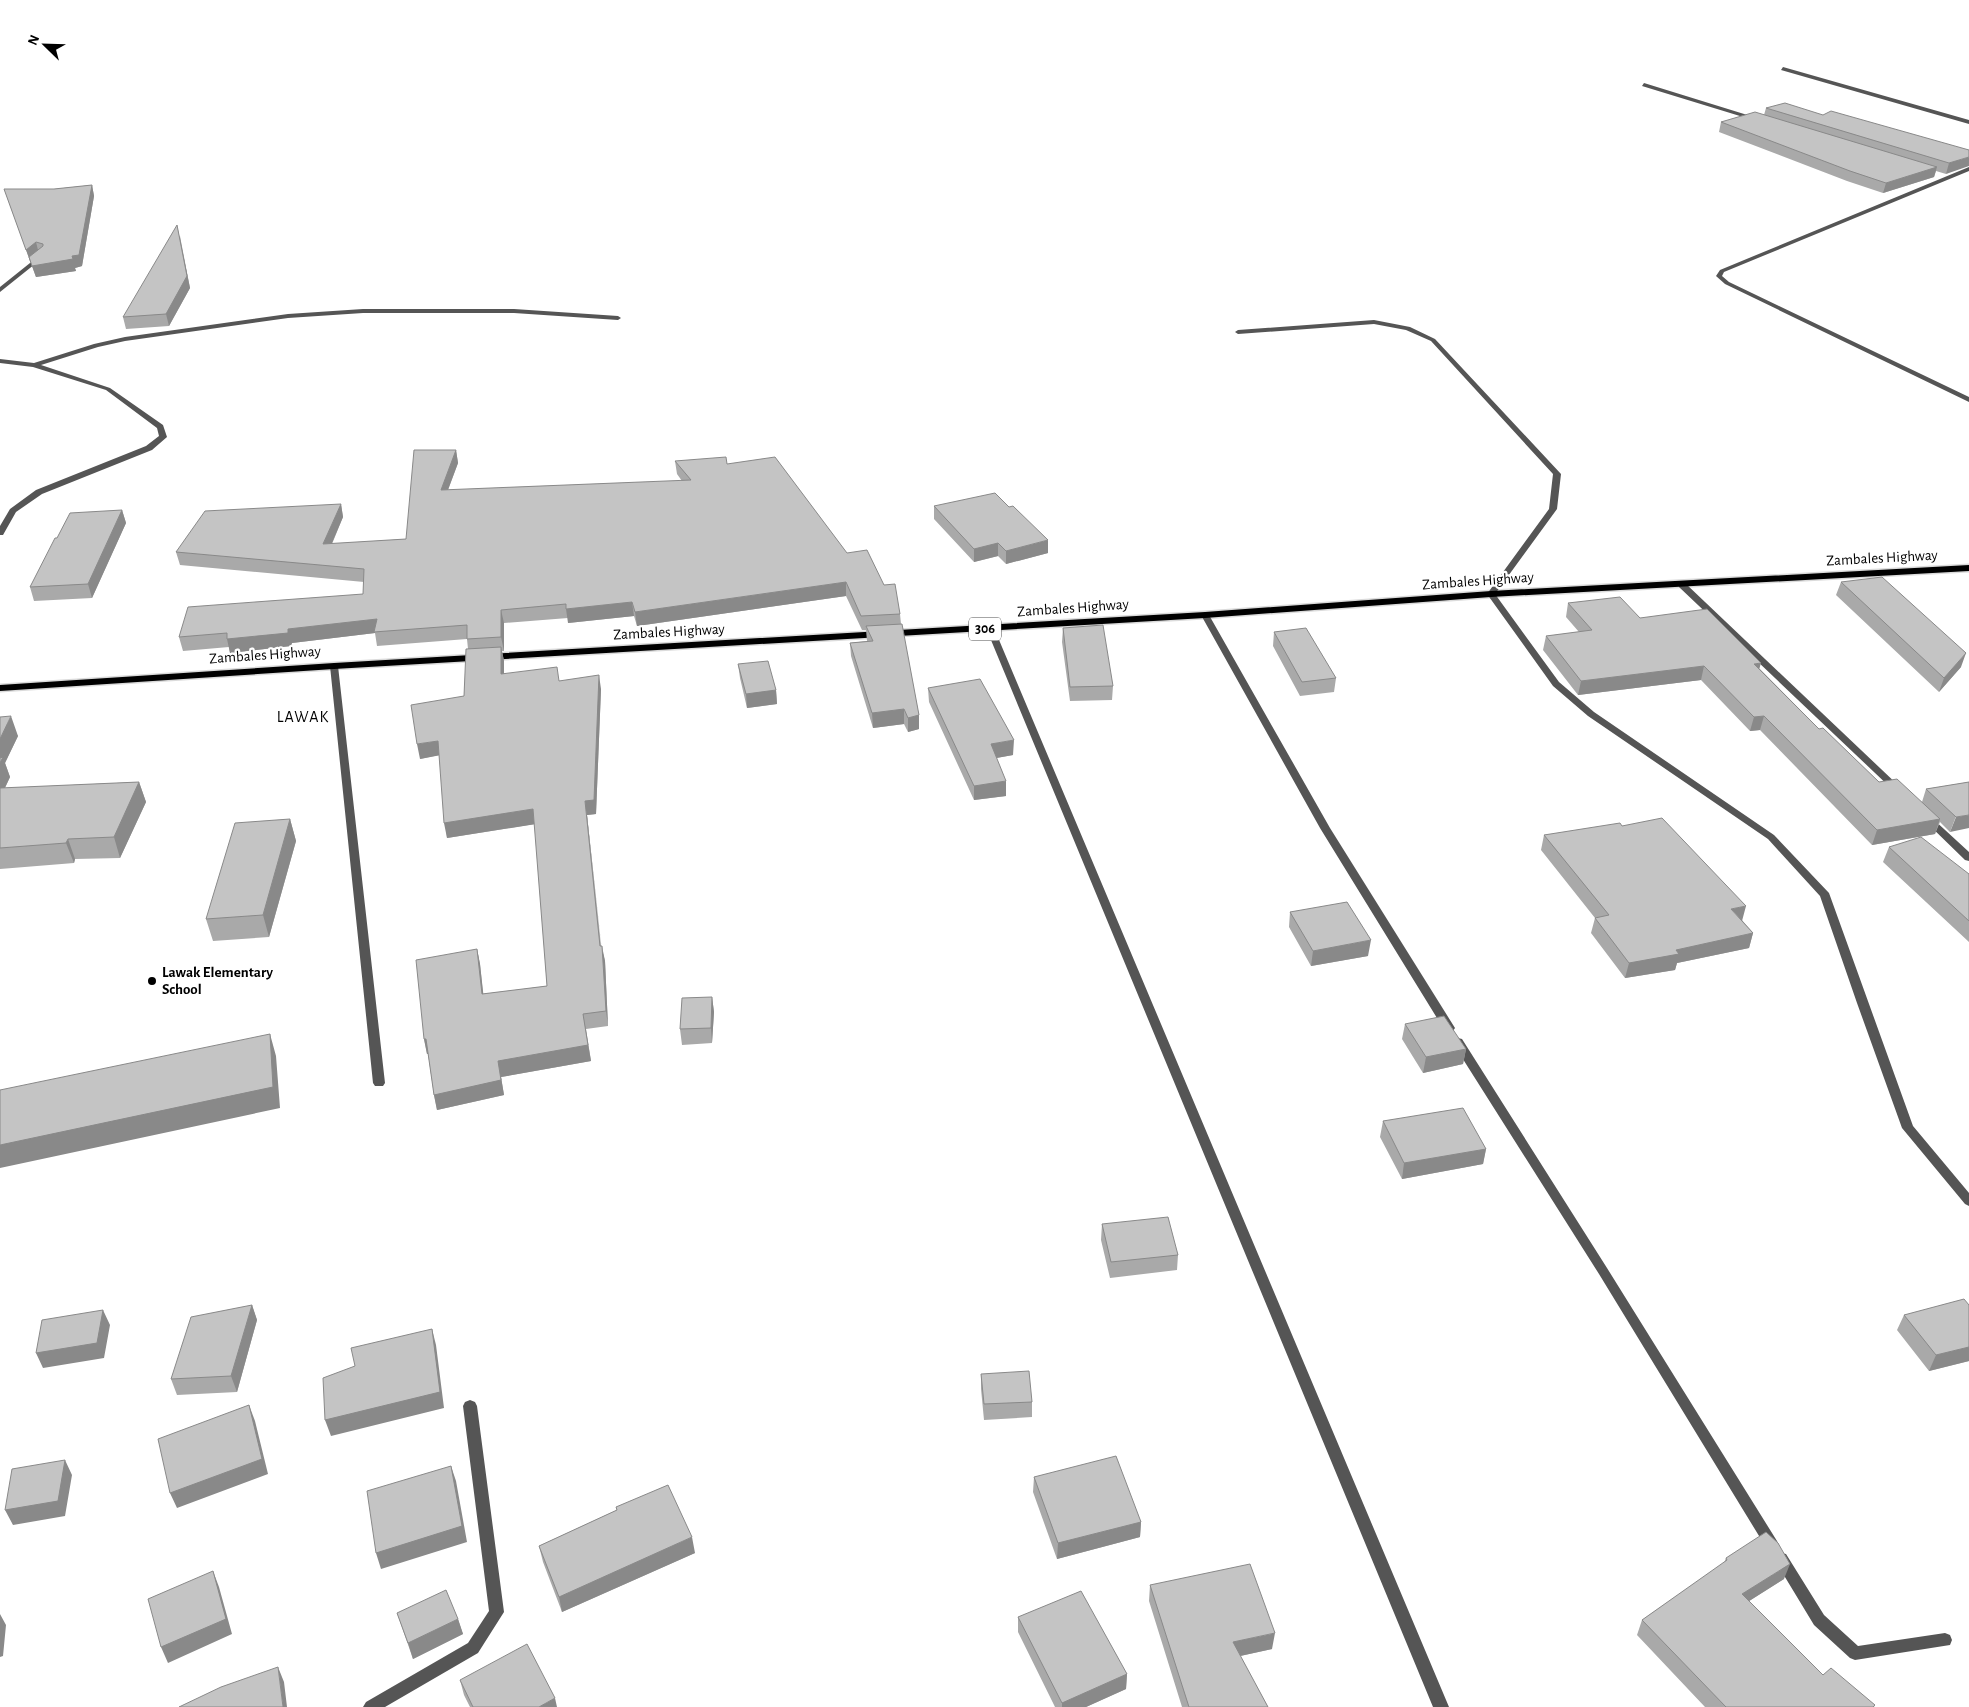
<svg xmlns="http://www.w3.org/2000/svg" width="1969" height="1707" font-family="'Alegreya Sans',sans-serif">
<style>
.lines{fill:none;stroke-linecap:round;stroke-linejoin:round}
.primary-casing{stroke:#dbdbdb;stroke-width:3}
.street{fill:#555;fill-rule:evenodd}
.primary{fill:#000;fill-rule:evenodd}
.wall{fill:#a9a9a9}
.shaded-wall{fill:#898989}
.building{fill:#c4c4c4;stroke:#898989}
.poi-dot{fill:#000;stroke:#fff;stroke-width:2}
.labels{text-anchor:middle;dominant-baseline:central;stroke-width:4.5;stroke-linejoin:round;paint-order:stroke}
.shield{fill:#fff;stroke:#4c4c4c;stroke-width:1}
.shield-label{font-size:14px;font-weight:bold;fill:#000}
.street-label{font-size:15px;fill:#000;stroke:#fff}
.poi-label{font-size:15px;font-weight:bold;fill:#000;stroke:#fff;text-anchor:start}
.neighbourhood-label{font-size:16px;letter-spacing:1px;fill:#000;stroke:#fff}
</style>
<rect width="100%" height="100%" fill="#fff"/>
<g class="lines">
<defs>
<path id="primary" d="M 1969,565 L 1969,571 L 1491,597 L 1205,618 L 334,669 L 0,691 L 0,685 L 334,663 L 1205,612 L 1491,591 Z"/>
</defs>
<use href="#primary" class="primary-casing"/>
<path class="street" d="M 1783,67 L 1969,120 L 1969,124 L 1781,70 Z
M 1644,83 L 1757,118 L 1758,119 L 1753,120 L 1642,86 Z
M 1969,167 L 1969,171 L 1724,272 L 1722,276 L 1729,282 L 1969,397 L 1969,402 L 1725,284 L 1716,276 L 1720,270 Z
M 40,255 L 45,256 L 0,292 L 0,287 Z
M 363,309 L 514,309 L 618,316 L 621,318 L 618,320 L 514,313 L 363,313 L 288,318 L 125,341 L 98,347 L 41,365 L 110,388 L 163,425 L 167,437 L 152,450 L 42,494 L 16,512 L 3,535 L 0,535 L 0,526 L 10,509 L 36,490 L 146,446 L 159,436 L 157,428 L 106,390 L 33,367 L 0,363 L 0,359 L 34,363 L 94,344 L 125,337 L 288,314 Z
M 1374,320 L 1410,327 L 1435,339 L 1561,474 L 1557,509 L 1495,594 L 1559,682 L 1594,712 L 1774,835 L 1829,893 L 1913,1126 L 1969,1193 L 1969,1206 L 1965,1204 L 1902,1128 L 1857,1003 L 1820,896 L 1768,839 L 1588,716 L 1553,686 L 1487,594 L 1549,509 L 1553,474 L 1431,341 L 1406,330 L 1374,324 L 1238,334 L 1235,332 L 1238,330 Z
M 1679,583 L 1685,583 L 1900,787 L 1902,789 L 1900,791 L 1894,791 L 1679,587 Z
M 1205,612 L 1209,615 L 1330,828 L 1455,1028 L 1453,1031 L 1445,1031 L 1320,828 L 1201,615 Z
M 990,625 L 994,628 L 1449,1707 L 1433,1707 L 986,628 Z
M 334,663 L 338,666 L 385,1083 L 383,1086 L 375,1086 L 373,1083 L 330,666 Z
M 1929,817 L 1932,818 L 1969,852 L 1969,861 L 1965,860 L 1926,822 L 1924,820 L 1926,818 Z
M 1458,1038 L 1462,1039 L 1607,1268 L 1777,1541 L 1779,1545 L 1777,1549 L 1772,1551 L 1767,1549 L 1599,1274 L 1454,1045 L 1452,1042 L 1454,1039 Z
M 470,1400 L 475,1402 L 477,1406 L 504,1612 L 478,1653 L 385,1707 L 363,1707 L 366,1702 L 468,1643 L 489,1611 L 463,1406 L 465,1402 Z
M 1781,1553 L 1786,1554 L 1824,1615 L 1858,1646 L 1945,1633 L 1950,1635 L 1952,1640 L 1950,1645 L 1855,1660 L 1850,1658 L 1814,1625 L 1774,1559 L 1776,1554 Z"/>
<use href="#primary" class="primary"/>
</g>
<path class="wall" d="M 1766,108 L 1969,150 L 1946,174 L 1936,171 L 1934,177 L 1883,193 L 1847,181 L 1719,132 L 1721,122 L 1764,115 Z
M 92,185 L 94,196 L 82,266 L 75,268 L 76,271 L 36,277 L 4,189 L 54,189 Z
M 180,236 L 190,288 L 169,326 L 126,329 L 123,317 Z
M 456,450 L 458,463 L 448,490 L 682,481 L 677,474 L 675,461 L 727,464 L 847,553 L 884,585 L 900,614 L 901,624 L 919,715 L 919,729 L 908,732 L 904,724 L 873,728 L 851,656 L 850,643 L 867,641 L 866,630 L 862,630 L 846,596 L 637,626 L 634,616 L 568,623 L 568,618 L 504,623 L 504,651 L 502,651 L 504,661 L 504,674 L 559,681 L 601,689 L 596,814 L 587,815 L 601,946 L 605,961 L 608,1026 L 586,1029 L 591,1061 L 501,1077 L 504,1095 L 437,1110 L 434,1095 L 428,1054 L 427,1054 L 424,1039 L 477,949 L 480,964 L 483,994 L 547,986 L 535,824 L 447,838 L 439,755 L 420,759 L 464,696 L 468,649 L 467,639 L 377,646 L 375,633 L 292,643 L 291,646 L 230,653 L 229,647 L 183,651 L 179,637 L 363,594 L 364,582 L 180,565 L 176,552 L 341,504 L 343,517 L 332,544 L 406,539 Z
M 934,506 L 1048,553 L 1006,564 L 998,556 L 974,562 L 934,519 Z
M 122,510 L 126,523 L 92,598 L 34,601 L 30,587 L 57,538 Z
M 1841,582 L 1961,667 L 1939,692 L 1836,595 Z
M 1568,603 L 1640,618 L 1760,669 L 1819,729 L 1879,782 L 1922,802 L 1926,789 L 1969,782 L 1950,832 L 1940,822 L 1935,834 L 1872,845 L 1760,730 L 1750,731 L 1701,680 L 1578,695 L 1543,650 L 1546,636 L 1579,632 L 1566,617 Z
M 1063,628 L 1113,686 L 1112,700 L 1070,701 L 1062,642 Z
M 1274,632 L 1336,678 L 1334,692 L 1300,696 L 1273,646 Z
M 738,664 L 776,690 L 777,704 L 747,708 L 740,678 Z
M 928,688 L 1013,755 L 996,758 L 1006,796 L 974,800 L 929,702 Z
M 0,717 L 18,736 L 5,763 L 10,777 L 5,788 L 139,782 L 146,802 L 120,858 L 75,859 L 74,863 L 0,869 Z
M 290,819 L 296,841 L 269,937 L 213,941 L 206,919 Z
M 1622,826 L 1742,920 L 1753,933 L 1749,948 L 1677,963 L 1675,970 L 1625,978 L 1591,933 L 1595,918 L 1541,850 L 1544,835 Z
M 1889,847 L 1969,874 L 1969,942 L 1883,862 Z
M 1290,912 L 1368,956 L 1311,966 L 1289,927 Z
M 712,997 L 714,1012 L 712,1043 L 682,1045 L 680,1029 Z
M 1405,1024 L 1466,1049 L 1463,1064 L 1423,1073 L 1402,1039 Z
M 1383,1121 L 1486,1149 L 1483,1164 L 1402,1179 L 1380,1137 Z
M 1102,1224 L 1178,1255 L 1177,1270 L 1110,1278 L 1101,1240 Z
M 252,1305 L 257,1320 L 237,1392 L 177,1395 L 171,1379 Z
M 1969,1305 L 1969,1361 L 1929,1371 L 1897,1330 L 1904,1315 Z
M 981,1374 L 1032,1402 L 1032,1417 L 984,1420 L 981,1389 Z
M 1034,1477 L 1141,1522 L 1140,1537 L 1057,1559 L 1033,1492 Z
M 616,1507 L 695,1553 L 562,1612 L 543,1562 L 539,1546 L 617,1510 Z
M 1726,1558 L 1784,1579 L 1749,1601 L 1823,1675 L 1875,1705 L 1874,1707 L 1705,1707 L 1637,1635 L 1642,1620 L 1724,1563 Z
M 1150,1585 L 1272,1649 L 1240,1656 L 1268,1707 L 1182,1707 L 1149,1601 Z
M 397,1613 L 458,1619 L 463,1634 L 413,1659 Z
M 1018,1617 L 1127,1674 L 1126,1689 L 1086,1707 L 1055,1707 L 1018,1632 Z
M 460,1680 L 557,1707 L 470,1707 L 464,1695 Z"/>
<path class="shaded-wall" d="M 1969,157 L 1969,166 L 1946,174 L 1949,163 Z
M 1937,167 L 1934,177 L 1883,193 L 1886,183 Z
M 92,185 L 94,196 L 82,266 L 75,268 L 76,271 L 36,277 L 32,266 Z
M 177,225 L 190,288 L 169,326 L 166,314 Z
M 36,242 L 39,254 L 30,261 L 26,250 Z
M 456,450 L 458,463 L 443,503 L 441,490 Z
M 341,504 L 343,517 L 326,557 L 323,544 Z
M 122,510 L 126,523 L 92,598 L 88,584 Z
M 1048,540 L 1048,553 L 1006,564 L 1006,551 Z
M 998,543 L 998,556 L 974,562 L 974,549 Z
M 846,582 L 846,596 L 637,626 L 635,612 Z
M 632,602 L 634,616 L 568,623 L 566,609 Z
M 501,610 L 504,623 L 504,651 L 501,637 Z
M 377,619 L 375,633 L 292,643 L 291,646 L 230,653 L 227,639 L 288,629 Z
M 501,647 L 504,661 L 504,688 L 501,674 Z
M 1966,653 L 1961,667 L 1939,692 L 1944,678 Z
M 1761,663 L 1757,677 L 1754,664 Z
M 1704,666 L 1701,680 L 1578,695 L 1581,681 Z
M 599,675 L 601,689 L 596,814 L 587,815 L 603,961 L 585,801 Z
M 776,690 L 777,704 L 747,708 L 746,694 Z
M 904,709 L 904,724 L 873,728 L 872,713 Z
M 919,715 L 919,729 L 908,732 L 908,718 Z
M 11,716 L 18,736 L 5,763 L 10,777 L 0,798 L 0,739 Z
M 1764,716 L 1760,730 L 1750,731 L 1754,717 Z
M 1014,740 L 1013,755 L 991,759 L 991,744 Z
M 438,741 L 441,755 L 420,759 L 417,744 Z
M 1006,781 L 1006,796 L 974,800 L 974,786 Z
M 139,782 L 146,802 L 120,858 L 114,837 Z
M 533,809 L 536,824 L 447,838 L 444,823 Z
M 1969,815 L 1969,828 L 1950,832 L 1956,817 Z
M 290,819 L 296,841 L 269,937 L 263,915 Z
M 1940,819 L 1935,834 L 1872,845 L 1877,830 Z
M 68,839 L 75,859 L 74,863 L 66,843 Z
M 1746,906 L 1742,921 L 1731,909 Z
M 1753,933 L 1749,948 L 1677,963 L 1675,970 L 1625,978 L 1629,963 L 1676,950 Z
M 1371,940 L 1368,956 L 1311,966 L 1313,951 Z
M 602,946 L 605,961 L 608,1026 L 606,1011 Z
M 477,949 L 480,964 L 485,1009 L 482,994 Z
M 712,997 L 714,1012 L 712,1043 L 711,1028 Z
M 583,1014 L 591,1061 L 501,1077 L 504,1095 L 437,1110 L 434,1095 L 498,1061 Z
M 270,1034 L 276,1056 L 280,1108 L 0,1168 L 0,1145 Z
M 424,1039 L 426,1039 L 430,1054 L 427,1054 Z
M 1466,1049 L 1463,1064 L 1423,1073 L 1426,1057 Z
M 1486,1149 L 1483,1164 L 1402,1179 L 1404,1163 Z
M 252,1305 L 257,1320 L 237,1392 L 231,1376 Z
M 103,1310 L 110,1325 L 104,1358 L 43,1368 L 36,1353 Z
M 432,1329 L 436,1345 L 444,1408 L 331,1436 L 325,1420 Z
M 1969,1347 L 1969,1361 L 1929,1371 L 1936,1355 Z
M 249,1405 L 255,1421 L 268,1474 L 177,1508 L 170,1493 Z
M 65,1460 L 72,1475 L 65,1516 L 13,1525 L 5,1510 Z
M 451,1466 L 456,1481 L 467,1542 L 381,1569 L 376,1553 Z
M 1141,1522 L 1140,1537 L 1057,1559 L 1058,1543 Z
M 692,1537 L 695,1553 L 562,1612 L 559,1597 Z
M 1790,1564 L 1784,1579 L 1735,1610 L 1742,1594 Z
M 213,1571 L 219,1587 L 232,1634 L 168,1663 L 161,1647 Z
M 0,1614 L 6,1625 L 3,1656 L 0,1657 Z
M 458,1619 L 463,1634 L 413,1659 L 408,1643 Z
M 1275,1633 L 1272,1649 L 1231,1658 L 1233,1642 Z
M 278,1667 L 284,1682 L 287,1707 L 283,1707 Z
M 1127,1674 L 1126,1689 L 1086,1707 L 1062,1707 L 1062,1703 Z
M 555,1698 L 557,1707 L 539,1707 Z"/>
<path class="building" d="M 1785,103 L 1823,115 L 1831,111 L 1969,150 L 1969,157 L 1949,163 L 1766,108 Z
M 1755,112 L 1937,167 L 1886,183 L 1850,171 L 1721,122 Z
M 92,185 L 79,255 L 72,256 L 73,259 L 32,266 L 29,257 L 43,246 L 43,244 L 36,242 L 26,250 L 4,189 L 54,189 Z
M 177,225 L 187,276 L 166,314 L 123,317 Z
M 414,450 L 456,450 L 441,490 L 691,480 L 675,461 L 726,457 L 727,464 L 775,457 L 847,553 L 867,550 L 884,585 L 895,584 L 900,614 L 861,616 L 846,582 L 635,612 L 632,602 L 566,609 L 566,604 L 501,610 L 501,637 L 467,639 L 467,625 L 374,632 L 377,619 L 288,629 L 288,633 L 227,639 L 227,633 L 179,637 L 188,607 L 363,594 L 364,569 L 176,552 L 205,511 L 341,504 L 323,544 L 406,539 Z
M 995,493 L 1009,507 L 1013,506 L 1048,540 L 1006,551 L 998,543 L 974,549 L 934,506 Z
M 122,510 L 88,584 L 30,587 L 55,538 L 57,538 L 70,513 Z
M 1882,577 L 1966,653 L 1944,678 L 1841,582 Z
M 1620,597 L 1640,618 L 1707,609 L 1761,663 L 1754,664 L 1819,729 L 1823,728 L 1879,782 L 1897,779 L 1940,819 L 1877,830 L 1764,716 L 1754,717 L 1704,666 L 1581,681 L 1546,636 L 1592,630 L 1568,603 Z
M 902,624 L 919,715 L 908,718 L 904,709 L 872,713 L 850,643 L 873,641 L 866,626 Z
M 1103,625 L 1113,686 L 1070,687 L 1063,628 Z
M 1306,628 L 1336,678 L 1302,682 L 1274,632 Z
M 501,647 L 501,674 L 557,667 L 559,681 L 599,675 L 594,800 L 585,801 L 600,946 L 602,946 L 606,1011 L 583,1014 L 588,1045 L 498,1061 L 501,1080 L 434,1095 L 426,1039 L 424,1039 L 416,960 L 477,949 L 482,994 L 547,986 L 533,809 L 444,823 L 438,741 L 417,744 L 411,705 L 464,696 L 466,649 Z
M 768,661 L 776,690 L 746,694 L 738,664 Z
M 980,679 L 1014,740 L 991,744 L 1006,781 L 974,786 L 928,688 Z
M 11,716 L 0,739 L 0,717 Z
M 3,757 L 0,763 L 0,758 Z
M 139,782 L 114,837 L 68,839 L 66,843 L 0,848 L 0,788 Z
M 1969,782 L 1969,815 L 1956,817 L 1926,789 Z
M 1662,818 L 1746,906 L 1731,909 L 1753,933 L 1676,950 L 1679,954 L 1629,963 L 1595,918 L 1609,915 L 1544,835 L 1620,823 L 1622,826 Z
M 290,819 L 263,915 L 206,919 L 235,823 Z
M 1921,837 L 1969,874 L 1969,921 L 1889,847 Z
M 1347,902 L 1371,940 L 1313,951 L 1290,912 Z
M 712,997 L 711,1028 L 680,1029 L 682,998 Z
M 1444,1016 L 1466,1049 L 1426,1057 L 1405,1024 Z
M 270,1034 L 273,1087 L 0,1145 L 0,1090 Z
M 1463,1108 L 1486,1149 L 1404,1163 L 1383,1121 Z
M 1168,1217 L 1178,1255 L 1111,1262 L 1102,1224 Z
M 1964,1299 L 1969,1305 L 1969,1347 L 1936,1355 L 1904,1315 Z
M 252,1305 L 231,1376 L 171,1379 L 191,1317 Z
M 103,1310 L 97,1343 L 36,1353 L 42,1320 Z
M 432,1329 L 440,1392 L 325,1420 L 323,1378 L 355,1366 L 351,1348 Z
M 1029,1371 L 1032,1402 L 984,1404 L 981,1374 Z
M 249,1405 L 262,1459 L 170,1493 L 158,1439 Z
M 1116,1456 L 1141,1522 L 1058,1543 L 1034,1477 Z
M 65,1460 L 58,1501 L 5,1510 L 12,1469 Z
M 451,1466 L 462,1526 L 376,1553 L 367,1491 Z
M 668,1485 L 692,1537 L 559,1597 L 539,1546 L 617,1510 L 616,1507 Z
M 1766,1532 L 1778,1543 L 1790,1564 L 1742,1594 L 1823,1675 L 1831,1668 L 1875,1705 L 1873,1707 L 1726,1707 L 1642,1620 L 1727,1560 L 1726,1558 Z
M 1250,1564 L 1275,1633 L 1233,1642 L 1268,1707 L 1189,1707 L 1150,1585 Z
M 213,1571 L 226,1619 L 161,1647 L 148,1599 Z
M 446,1590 L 458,1619 L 408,1643 L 397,1613 Z
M 1081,1591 L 1127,1674 L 1062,1703 L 1018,1617 Z
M 527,1644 L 555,1698 L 539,1707 L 473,1707 L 460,1680 Z
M 278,1667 L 283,1707 L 179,1707 L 221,1687 Z"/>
<circle class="poi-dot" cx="152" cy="981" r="5"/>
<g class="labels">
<rect class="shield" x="969" y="617.5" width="32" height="23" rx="4"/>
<g class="shield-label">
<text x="985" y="629">306</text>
</g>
<g class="street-label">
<text transform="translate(1882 558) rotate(-3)">Zambales Highway</text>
<text transform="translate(1478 581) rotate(-4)">Zambales Highway</text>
<text transform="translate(1073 608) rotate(-4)">Zambales Highway</text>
<text transform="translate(669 632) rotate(-3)">Zambales Highway</text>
<text transform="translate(265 655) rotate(-4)">Zambales Highway</text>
</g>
<g class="poi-label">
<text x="162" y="972">Lawak Elementary<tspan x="162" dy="17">School</tspan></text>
</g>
<g class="neighbourhood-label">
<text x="303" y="717">LAWAK</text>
</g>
</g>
<g transform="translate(45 45) rotate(293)" stroke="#ffffff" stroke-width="4" paint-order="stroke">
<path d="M0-4L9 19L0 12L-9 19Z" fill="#000000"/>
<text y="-8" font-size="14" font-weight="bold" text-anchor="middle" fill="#000000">N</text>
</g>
</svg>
